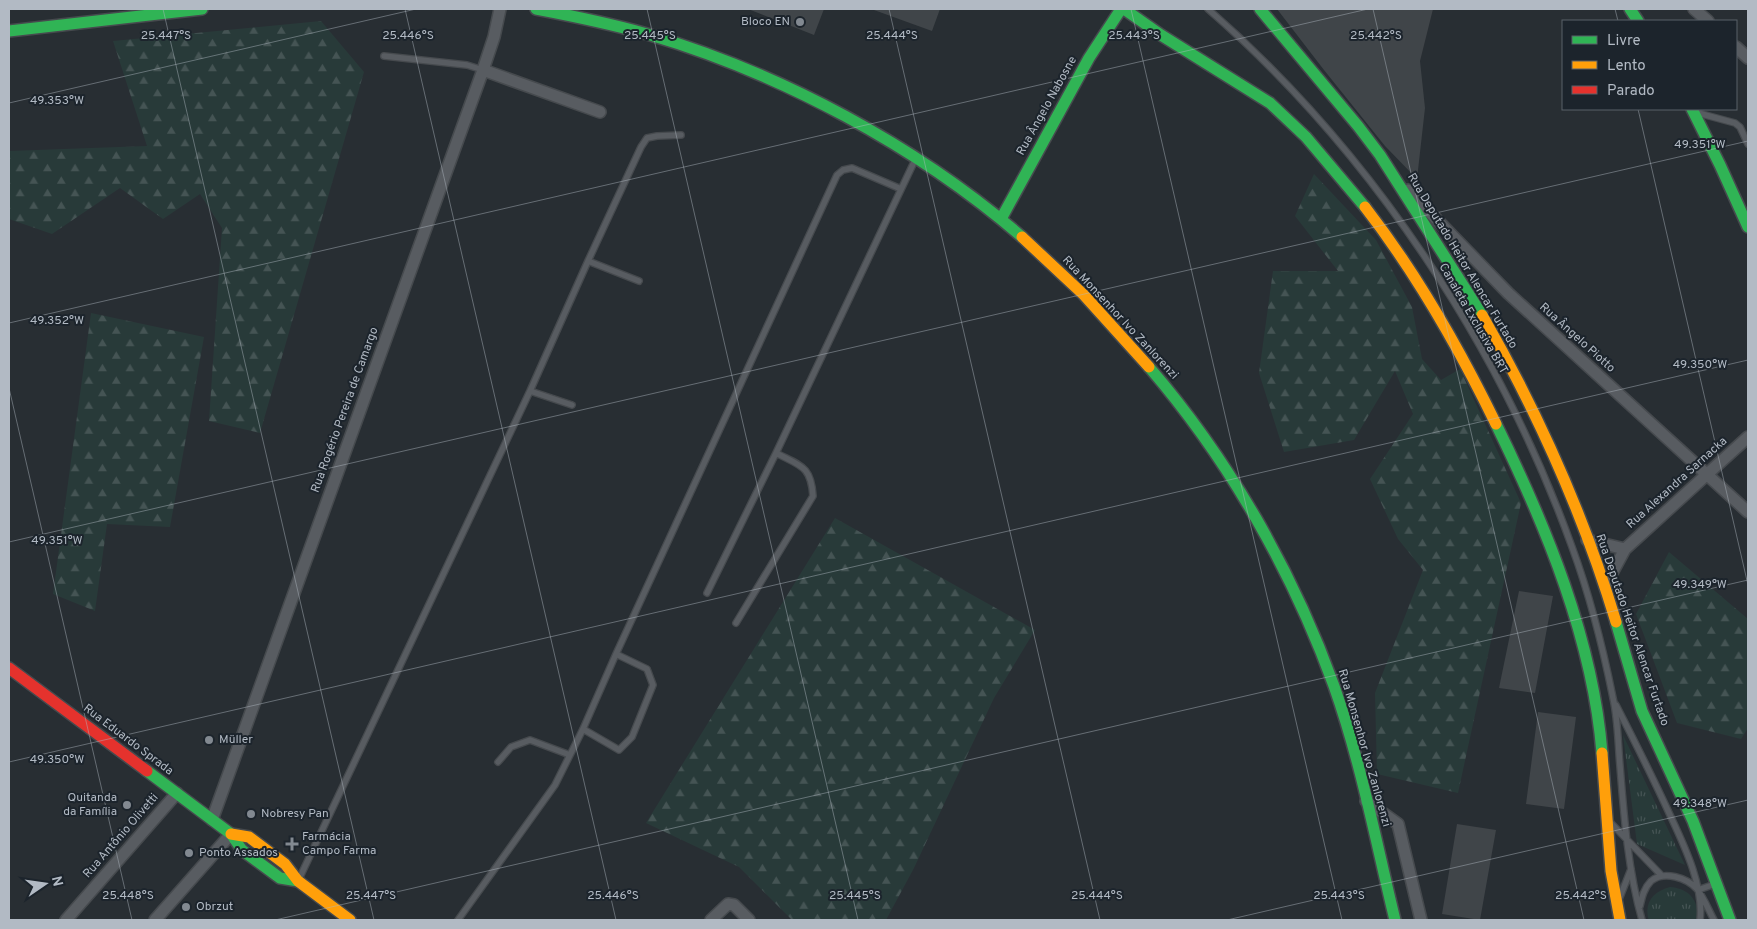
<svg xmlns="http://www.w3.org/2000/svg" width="1757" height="929" font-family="Overpass,sans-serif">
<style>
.grass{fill:url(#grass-tufts)}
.forest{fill:url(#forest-firs)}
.building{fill:#404549}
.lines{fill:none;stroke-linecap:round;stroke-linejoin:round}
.lane-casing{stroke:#464a4e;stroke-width:8}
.street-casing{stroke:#464a4e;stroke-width:14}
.fast-casing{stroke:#464a4e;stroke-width:14}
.slow-casing{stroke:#464a4e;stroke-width:14}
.jam-casing{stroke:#464a4e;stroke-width:14}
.lane{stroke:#585c61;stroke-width:5.5}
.street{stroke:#585c61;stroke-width:11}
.fast{stroke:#30b455;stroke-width:11}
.slow{stroke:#ff9f0a;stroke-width:11}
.jam{stroke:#e5322d;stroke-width:11}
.ticks{fill:none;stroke:#b2bac4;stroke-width:1;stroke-opacity:0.45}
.poi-dot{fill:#828991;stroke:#1c242c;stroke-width:2}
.labels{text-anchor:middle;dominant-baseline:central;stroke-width:4;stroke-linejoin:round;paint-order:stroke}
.poi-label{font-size:12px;fill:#b2bac4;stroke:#1c242c;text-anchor:start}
.street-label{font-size:12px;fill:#b2bac4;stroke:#1c242c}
.ticks-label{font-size:12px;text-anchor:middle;fill:#b2bac4;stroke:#1c242c;stroke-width:4;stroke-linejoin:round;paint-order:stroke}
</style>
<defs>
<pattern id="grass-tufts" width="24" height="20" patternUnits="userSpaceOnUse" patternTransform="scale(1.25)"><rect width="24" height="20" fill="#283a39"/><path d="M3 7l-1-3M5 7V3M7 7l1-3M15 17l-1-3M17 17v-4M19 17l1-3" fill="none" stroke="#455454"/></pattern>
<pattern id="forest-firs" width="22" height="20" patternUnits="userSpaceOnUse" patternTransform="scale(1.25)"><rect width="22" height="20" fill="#283a39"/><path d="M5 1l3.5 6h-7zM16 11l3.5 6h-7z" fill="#455454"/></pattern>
</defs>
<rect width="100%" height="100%" fill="#282e33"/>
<path class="grass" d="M 1623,735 L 1685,865 L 1637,844 Z
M 1670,887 C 1688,888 1701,901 1696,920 L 1649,920 C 1643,903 1654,891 1670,887 Z"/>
<path class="forest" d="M 321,21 L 364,72 L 260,433 L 209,421 L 222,228 L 200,194 L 163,219 L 120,188 L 52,234 L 9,219 L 9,151 L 147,146 L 113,41 Z
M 1314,174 L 1376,240 L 1412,307 L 1422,359 L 1441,380 L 1460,369 L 1521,503 L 1458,793 L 1377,774 L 1375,693 L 1423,570 L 1398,539 L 1370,479 L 1413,414 L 1395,371 L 1354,440 L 1284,452 L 1259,373 L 1273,271 L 1338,271 L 1295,216 Z
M 91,313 L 204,337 L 170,527 L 107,524 L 95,611 L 53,594 Z
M 835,518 L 1035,630 L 994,698 L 914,868 L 886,920 L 792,920 L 739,867 L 646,823 Z
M 1669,552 L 1748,619 L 1748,728 L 1741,739 L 1677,723 L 1636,614 Z"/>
<path class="building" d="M 748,9 L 824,9 L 814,35 Z
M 874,9 L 940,9 L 932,31 L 874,10 Z
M 1277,9 L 1433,9 L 1420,61 L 1425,108 L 1417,179 L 1385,146 L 1324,70 Z
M 1519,591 L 1553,596 L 1535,693 L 1499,688 Z
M 1538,712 L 1576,717 L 1564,809 L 1526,804 Z
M 1457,824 L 1496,830 L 1480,920 L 1442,914 Z"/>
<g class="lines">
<defs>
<path id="lane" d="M 1208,9 C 1371,151 1499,344 1572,547 C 1590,596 1603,648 1613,698 C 1618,720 1618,744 1620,766 C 1624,817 1628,870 1642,920
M 384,56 L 467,65 L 483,70
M 1698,113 L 1735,123 L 1740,127 L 1748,144
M 588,261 L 639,281
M 530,391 L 572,405
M 707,593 L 776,453 L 915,160
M 736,623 L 813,496 C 811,466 801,466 776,453
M 1616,705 C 1635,742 1653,778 1670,815 C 1684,845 1704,886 1700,920
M 583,729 L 619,750 L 632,737 L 653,685 L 647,669 L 616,654
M 498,762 L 511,747 L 530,740 L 570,755
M 1610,822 L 1662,876
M 299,879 L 530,391 L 588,261 L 641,147 L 647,138 L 657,136 L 681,135
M 1698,890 L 1715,884
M 1620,897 L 1631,869
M 1640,906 C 1642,897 1644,888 1651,881 C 1664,870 1687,878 1697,889 C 1704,898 1709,911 1714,920
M 458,920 L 555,785 L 583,729 L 616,654 L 837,175 L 843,170 L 852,168 L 901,189"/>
<path id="street" d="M 1694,9 L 1708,21
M 1736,47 L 1748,58
M 483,70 L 600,112
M 1408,190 L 1508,293 L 1748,512
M 1587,540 L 1625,549
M 1605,586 L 1625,549 L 1748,437
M 1366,801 L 1398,824 L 1421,920
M 212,820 L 483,70 L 494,37 L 500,9
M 66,920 L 177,793
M 155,920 L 231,834
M 711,920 L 728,904 L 734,905 L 749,920"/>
<path id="fast" d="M 536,9 C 573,16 611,24 647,34 C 780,73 917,146 1022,237
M 1124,9 L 1161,35 L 1270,103 L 1306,137 L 1365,207
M 1260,9 L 1358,126 L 1380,155 L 1482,315
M 1630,9 L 1638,21
M 9,31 L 202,9
M 1692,109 L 1720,165 L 1748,227
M 1001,219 L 1089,58 L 1121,9
M 1149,367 C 1229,460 1292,570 1334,686 C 1361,762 1376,842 1395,920
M 1496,424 C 1546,526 1593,640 1602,753
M 1616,622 L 1642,711 L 1693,821 L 1730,920
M 147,771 L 231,834 L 242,850 L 280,878 L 298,881"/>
<path id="slow" d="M 1365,207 C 1417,274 1459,348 1496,424
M 1022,237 L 1084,295 L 1149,367
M 1482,315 C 1537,411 1584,516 1616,622
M 1602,753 L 1611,871 L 1620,920
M 231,834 L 249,837 L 285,864 L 298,881 L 350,920"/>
<path id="jam" d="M 9,668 L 147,771"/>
</defs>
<use href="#lane" class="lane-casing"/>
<use href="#street" class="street-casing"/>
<use href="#fast" class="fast-casing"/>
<use href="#slow" class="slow-casing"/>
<use href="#jam" class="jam-casing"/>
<use href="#lane" class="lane"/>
<use href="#street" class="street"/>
<use href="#fast" class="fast"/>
<use href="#slow" class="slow"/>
<use href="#jam" class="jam"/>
</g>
<path class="ticks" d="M 163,9 L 374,920M 405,9 L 616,920M 647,9 L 858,920M 889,9 L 1100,920M 1131,9 L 1342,920M 1373,9 L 1584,920M 1615,9 L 1618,21M 9,103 L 416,9M 1638,109 L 1748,585M 9,323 L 1368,9M 9,388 L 132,920M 9,542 L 1748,141M 9,762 L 1748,360M 275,920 L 1748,580M 1227,920 L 1748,800"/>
<g class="poi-dot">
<circle cx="800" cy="22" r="5"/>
<circle cx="209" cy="740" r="5"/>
<circle cx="127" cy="805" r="5"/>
<circle cx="251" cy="814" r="5"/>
<path d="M289.5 836.5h5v5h5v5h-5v5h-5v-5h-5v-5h5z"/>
<circle cx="189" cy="853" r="5"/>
<circle cx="186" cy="907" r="5"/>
</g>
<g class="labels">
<g class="poi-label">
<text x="790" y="22" text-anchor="end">Bloco EN</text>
<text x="219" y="740">Müller</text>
<text x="117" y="798" text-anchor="end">Quitanda<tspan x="117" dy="14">da Família</tspan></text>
<text x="261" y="814">Nobresy Pan</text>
<text x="302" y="837">Farmácia<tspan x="302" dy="14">Campo Farma</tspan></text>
<text x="199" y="853">Ponto Assados</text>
<text x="196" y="907">Obrzut</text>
</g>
<g class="street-label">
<text transform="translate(1047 106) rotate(-61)">Rua Ângelo Nabosne</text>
<text transform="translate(1462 261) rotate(59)">Rua Deputado Heitor Alencar Furtado</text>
<text transform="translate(1120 318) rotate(47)">Rua Monsenhor Ivo Zanlorenzi</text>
<text transform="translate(1473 319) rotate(60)">Canaleta Exclusiva BRT</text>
<text transform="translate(1577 338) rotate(42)">Rua Ângelo Piotto</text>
<text transform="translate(345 410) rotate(-70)">Rua Rogério Pereira de Camargo</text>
<text transform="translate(1677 483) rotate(-42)">Rua Alexandra Sarnacka</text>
<text transform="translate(1632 630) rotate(71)">Rua Deputado Heitor Alencar Furtado</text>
<text transform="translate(128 740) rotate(37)">Rua Eduardo Sprada</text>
<text transform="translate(1364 748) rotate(74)">Rua Monsenhor Ivo Zanlorenzi</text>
<text transform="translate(121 836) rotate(-49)">Rua Antônio Olivetti</text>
</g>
</g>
<g class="ticks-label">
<text x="166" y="39">25.447°S</text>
<text x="408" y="39">25.446°S</text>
<text x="650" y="39">25.445°S</text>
<text x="892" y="39">25.444°S</text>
<text x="1134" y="39">25.443°S</text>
<text x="1376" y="39">25.442°S</text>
<text x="57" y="104">49.353°W</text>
<text x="1700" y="148">49.351°W</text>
<text x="57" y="324">49.352°W</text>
<text x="1700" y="368">49.350°W</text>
<text x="57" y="544">49.351°W</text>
<text x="1700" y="588">49.349°W</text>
<text x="57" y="763">49.350°W</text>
<text x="1700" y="807">49.348°W</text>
<text x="128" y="899">25.448°S</text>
<text x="371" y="899">25.447°S</text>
<text x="613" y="899">25.446°S</text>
<text x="855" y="899">25.445°S</text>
<text x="1097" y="899">25.444°S</text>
<text x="1339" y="899">25.443°S</text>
<text x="1581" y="899">25.442°S</text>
</g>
<rect width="1757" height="929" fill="none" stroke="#b2bac4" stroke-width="20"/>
<rect x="1562" y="20" width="175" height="90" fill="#1c242c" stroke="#586069"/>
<rect x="1572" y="36" width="25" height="8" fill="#30b455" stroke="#586069"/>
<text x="1607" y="45" font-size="15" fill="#b2bac4">Livre</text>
<rect x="1572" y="61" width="25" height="8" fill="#ff9f0a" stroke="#586069"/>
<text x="1607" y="70" font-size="15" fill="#b2bac4">Lento</text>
<rect x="1572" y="86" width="25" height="8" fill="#e5322d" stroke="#586069"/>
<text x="1607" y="95" font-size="15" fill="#b2bac4">Parado</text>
<g transform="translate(45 884) rotate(77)" stroke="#1c242c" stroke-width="4" paint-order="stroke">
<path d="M0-4L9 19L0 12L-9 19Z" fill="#b2bac4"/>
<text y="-8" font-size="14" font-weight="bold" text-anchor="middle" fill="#b2bac4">N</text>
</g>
</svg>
